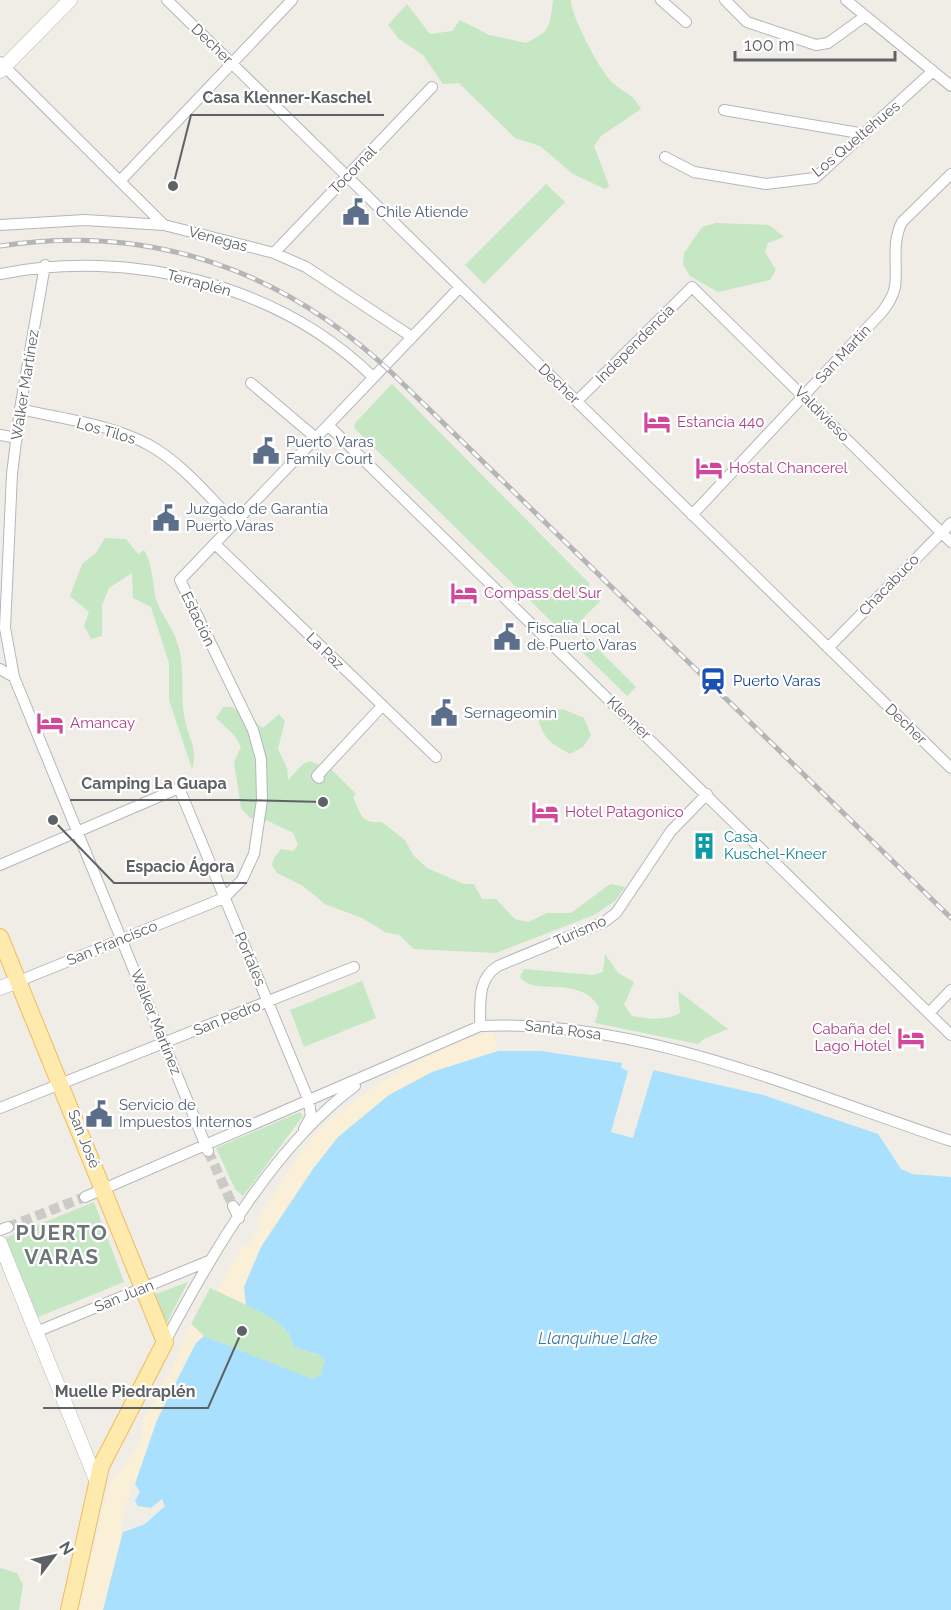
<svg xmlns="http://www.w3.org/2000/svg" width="951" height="1610" font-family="Raleway,sans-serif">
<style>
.green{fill:#c6e7c3}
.sand{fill:#faefd7}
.water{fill:#a8e0fe}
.pier{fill:#f0ede6}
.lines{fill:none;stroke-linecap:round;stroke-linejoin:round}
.street-tunnel{stroke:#cccac6;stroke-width:10;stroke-dasharray:10 5;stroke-linecap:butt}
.street-casing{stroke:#b3b7bb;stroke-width:12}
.secondary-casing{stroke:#b2b6bb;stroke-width:15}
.primary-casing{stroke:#f1bb5e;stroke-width:18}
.street{stroke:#fff;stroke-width:10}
.secondary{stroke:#fff;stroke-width:14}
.primary{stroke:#feeaad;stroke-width:16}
.rail-casing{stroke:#b4b5b6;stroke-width:5}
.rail{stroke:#fff;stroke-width:3;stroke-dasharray:9;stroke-linecap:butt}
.labels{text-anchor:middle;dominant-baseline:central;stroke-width:4.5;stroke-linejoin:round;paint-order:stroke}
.street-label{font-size:15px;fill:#5e6266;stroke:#fff}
.service-label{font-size:15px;fill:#4e5e75;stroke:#fff;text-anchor:start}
.hotel-label{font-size:15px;fill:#b23c85;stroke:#fff;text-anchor:start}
.transit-label{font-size:15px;fill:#164399;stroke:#fff;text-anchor:start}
.culture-label{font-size:15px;fill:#0d838f;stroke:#fff;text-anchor:start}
.water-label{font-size:16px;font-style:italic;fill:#3e769f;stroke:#fff}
.district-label{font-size:21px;font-weight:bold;letter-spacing:1.5px;fill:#6f7478;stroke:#fff}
.leader{fill:none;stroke:#5e6266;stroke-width:2}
.callout-dot{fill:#5e6266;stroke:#fff;stroke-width:2}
.callout-label{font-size:16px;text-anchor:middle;font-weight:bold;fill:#5e6266;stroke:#fff;stroke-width:4.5;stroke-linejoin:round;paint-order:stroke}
</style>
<rect width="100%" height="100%" fill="#f0ede6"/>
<path class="green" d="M 553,0 L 571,0 C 570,14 602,75 614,84 C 627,95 632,93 641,109 L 601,136 L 594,146 L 609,186 L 605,189 L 573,174 L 540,146 L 515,138 L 459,83 L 443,84 L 423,55 L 399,39 L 388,25 L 407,4 L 430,34 L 452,31 L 460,20 L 489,35 L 526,43 C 551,31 550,26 553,0 Z
M 546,184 L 565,202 L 484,284 L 465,265 Z
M 716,223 L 769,225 L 784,237 L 768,243 L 765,252 L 776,270 L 770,280 L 718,292 L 690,276 L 683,265 L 684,253 L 702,227 Z
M 392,384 L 590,584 L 588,587 L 601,600 L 566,636 L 354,428 L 355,423 Z
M 105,538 L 126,539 L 138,554 L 144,550 C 153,564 152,583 156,599 C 161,615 174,629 178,645 C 186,671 179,698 186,724 C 190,740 198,752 192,769 L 169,700 L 169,663 L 151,607 L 133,598 L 132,573 L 109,588 L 102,605 L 102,636 L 91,639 L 84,626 L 89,612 L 70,596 L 82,564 L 96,553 Z
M 585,636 L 636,687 L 627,696 L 575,645 Z
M 223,707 L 232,707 L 263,728 L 279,714 L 285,721 L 278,749 L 287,768 L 288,780 L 303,764 L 310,761 L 327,769 L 329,767 L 356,794 L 353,797 C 362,816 360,823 382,822 L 405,840 L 413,855 L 427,868 L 464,884 L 474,884 L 482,899 L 496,899 L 515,919 L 528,922 L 547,913 L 571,913 L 610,884 L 625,887 L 615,901 L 594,915 L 496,953 L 414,949 L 399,935 L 385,932 L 362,918 L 325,904 L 303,886 L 277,873 L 272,865 L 274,858 L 281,849 L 293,851 L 298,845 L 293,833 L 268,821 L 250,818 L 241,808 L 234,762 L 241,747 L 235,736 L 216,718 Z
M 563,709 L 584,718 L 591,735 L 583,747 L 570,754 C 552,744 543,739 538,718 L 543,712 Z
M 605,954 L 618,973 L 634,982 L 624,1005 L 632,1016 C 646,1019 667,1021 680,1013 L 678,991 L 728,1029 L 704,1039 L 698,1044 L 595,1023 L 599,1007 C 579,974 534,997 520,977 L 524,969 L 593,975 L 603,972 Z
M 362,981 L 376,1018 L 304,1047 L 290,1010 Z
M 300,1112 L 303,1116 L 243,1196 L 235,1189 L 216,1148 Z
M 94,1202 L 124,1282 L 38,1317 L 5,1238 Z
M 188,1282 L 165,1326 L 153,1295 Z
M 210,1288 C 239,1302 284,1312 294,1347 L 319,1355 L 325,1360 L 321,1375 L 312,1379 L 306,1378 L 204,1336 L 191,1324 Z
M 0,1568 L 17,1573 L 23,1585 L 19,1610 L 0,1610 Z"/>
<path class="sand" d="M 494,1032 L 498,1051 L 432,1072 L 313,1169 L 244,1287 L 246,1305 L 217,1291 L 243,1245 L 247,1247 L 261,1224 L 257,1221 C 276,1193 296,1154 319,1130 C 354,1096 446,1038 494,1032 Z
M 191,1324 L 204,1336 C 190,1349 181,1369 173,1386 C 139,1458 123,1534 103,1610 L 78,1610 L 109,1485 L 141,1442 L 144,1417 L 172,1368 Z"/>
<path class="water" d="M 498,1051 L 541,1051 L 622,1063 L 763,1095 L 878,1134 L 901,1169 L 912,1174 L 951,1177 L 951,1610 L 103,1610 L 135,1484 L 157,1420 L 196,1343 L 204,1336 L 312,1379 L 321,1375 L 325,1360 L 319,1355 L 294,1347 C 287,1322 267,1315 246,1305 L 244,1287 L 261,1247 L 313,1169 L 338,1137 L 389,1095 L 432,1072 Z"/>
<path class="pier" d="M 623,1060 L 654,1068 L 633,1138 L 611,1132 L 628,1071 L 621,1068 Z
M 133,1481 L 140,1492 L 135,1501 L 138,1506 L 151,1508 L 162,1499 L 165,1506 L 145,1524 L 124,1532 L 121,1530 L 124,1512 Z"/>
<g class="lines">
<path class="street-tunnel" d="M 208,1151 L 233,1206
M 8,1227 L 85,1197"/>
<defs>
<path id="street" d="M 167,0 L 951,768
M 661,0 L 686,22
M 725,0 L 747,22 L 816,45 L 828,43 L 864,17
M 846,0 L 951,86
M 0,62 L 164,225
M 724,110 L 865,134
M 665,157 L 694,172 L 766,184 L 815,178 L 933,71
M 120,181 L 292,0
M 0,225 L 85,220 L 164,225 L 274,253 L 306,267 L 412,337
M 274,253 L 432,87
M 45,265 L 20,409 L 12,474 L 5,628 L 14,677 L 208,1151
M 0,274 C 130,248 278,284 373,377
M 251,383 L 316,438
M 577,401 L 692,287 L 951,542
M 20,409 C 62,419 111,424 149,445 C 182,463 209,497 235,523
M 328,425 L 951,1035
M 0,435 L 17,438
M 692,515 L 882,312 C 888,304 893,297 895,287 C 898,264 891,244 902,222 L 951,174
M 215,544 L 436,757
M 828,648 L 951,523
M 0,669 L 14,677
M 319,778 L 317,776 L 382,706
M 0,865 L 179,788 L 309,1101 L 311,1116 L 304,1129
M 19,981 L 224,898 L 242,880 L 254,854 L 262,800 L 261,759 L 253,730 L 180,580 L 460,287
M 929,1013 L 951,990
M 480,1026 C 481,1004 476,980 498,966 L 604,922 L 616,913 L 671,831 L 707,794
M 0,1108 L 354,967
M 85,1197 L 480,1026 C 639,1018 803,1092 951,1141
M 233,1206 L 239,1218
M 0,1230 L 8,1227
M 36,1332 L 211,1260
M 165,1342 C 212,1253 274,1146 355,1086"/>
<path id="secondary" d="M 0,71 L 70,0
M 0,988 L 19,981
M 0,1243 L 97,1482"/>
<path id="primary" d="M 0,937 L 165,1342 L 101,1466 L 69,1610"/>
</defs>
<use href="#street" class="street-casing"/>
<use href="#secondary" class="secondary-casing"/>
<use href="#primary" class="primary-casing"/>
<use href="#street" class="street"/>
<use href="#secondary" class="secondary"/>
<use href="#primary" class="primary"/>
<defs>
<path id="rail" d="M 0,246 C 151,223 284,270 393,374 L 951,918"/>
</defs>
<use href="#rail" class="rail-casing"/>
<use href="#rail" class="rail"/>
</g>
<defs>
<symbol id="civic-bare" viewBox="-9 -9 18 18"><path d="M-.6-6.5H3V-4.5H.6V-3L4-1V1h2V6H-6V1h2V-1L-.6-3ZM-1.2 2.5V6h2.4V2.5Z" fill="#5c6f8a" stroke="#fff" stroke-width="2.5" paint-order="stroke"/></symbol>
<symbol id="hotel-bare" viewBox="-9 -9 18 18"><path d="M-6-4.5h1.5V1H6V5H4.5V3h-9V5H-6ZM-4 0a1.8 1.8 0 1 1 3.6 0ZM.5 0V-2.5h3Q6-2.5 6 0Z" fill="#d1479c" stroke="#fff" stroke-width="2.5" paint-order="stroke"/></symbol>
<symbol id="station-bare" viewBox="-9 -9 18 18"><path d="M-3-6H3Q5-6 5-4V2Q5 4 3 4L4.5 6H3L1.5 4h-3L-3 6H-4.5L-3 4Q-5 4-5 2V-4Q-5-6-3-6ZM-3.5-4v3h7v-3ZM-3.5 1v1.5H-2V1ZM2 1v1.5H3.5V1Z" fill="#1a4fb4" stroke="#fff" stroke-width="2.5" paint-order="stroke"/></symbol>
<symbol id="building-bare" viewBox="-9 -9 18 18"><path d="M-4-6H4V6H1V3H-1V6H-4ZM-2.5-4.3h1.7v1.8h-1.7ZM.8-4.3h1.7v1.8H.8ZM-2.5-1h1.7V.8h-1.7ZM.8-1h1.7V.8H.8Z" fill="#0f9aa8" stroke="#fff" stroke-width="2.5" paint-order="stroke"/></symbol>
</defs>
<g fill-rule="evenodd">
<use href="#civic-bare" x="337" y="193" width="38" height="38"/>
<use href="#hotel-bare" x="638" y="403" width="38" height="38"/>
<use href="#civic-bare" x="247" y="432" width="38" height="38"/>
<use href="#hotel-bare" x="690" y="449" width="38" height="38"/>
<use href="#civic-bare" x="147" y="499" width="38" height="38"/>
<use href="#hotel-bare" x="445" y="574" width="38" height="38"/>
<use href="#civic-bare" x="488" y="618" width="38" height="38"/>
<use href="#station-bare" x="694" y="662" width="38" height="38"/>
<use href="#civic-bare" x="425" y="694" width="38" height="38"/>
<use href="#hotel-bare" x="31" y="704" width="38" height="38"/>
<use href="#hotel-bare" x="526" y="793" width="38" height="38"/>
<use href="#building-bare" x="685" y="827" width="38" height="38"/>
<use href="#hotel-bare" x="892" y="1019" width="38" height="38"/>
<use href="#civic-bare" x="80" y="1095" width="38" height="38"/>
</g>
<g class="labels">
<g class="street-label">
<text transform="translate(212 44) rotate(44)">Decher</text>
<text transform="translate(856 139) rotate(-40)">Los Queltehues</text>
<text transform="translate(353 170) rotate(-46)">Tocornal</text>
<text transform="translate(218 239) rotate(15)">Venegas</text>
<text transform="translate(199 283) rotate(15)">Terraplén</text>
<text transform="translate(635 344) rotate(-45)">Independencia</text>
<text transform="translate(843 354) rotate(-47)">San Martín</text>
<text transform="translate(559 384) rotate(44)">Decher</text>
<text transform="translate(25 385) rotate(-81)">Walker Martínez</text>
<text transform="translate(822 414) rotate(45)">Valdivieso</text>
<text transform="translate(106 431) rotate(16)">Los Tilos</text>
<text transform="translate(889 585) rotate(-46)">Chacabuco</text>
<text transform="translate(198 619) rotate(64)">Estación</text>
<text transform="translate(325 651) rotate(44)">La Paz</text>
<text transform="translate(629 718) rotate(44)">Klenner</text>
<text transform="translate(906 724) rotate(44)">Decher</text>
<text transform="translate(580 931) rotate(-24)">Turismo</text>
<text transform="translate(112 943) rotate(-22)">San Francisco</text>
<text transform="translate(250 959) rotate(67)">Portales</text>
<text transform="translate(227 1018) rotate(-22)">San Pedro</text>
<text transform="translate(156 1022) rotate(68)">Walker Martínez</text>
<text transform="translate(563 1030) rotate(7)">Santa Rosa</text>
<text transform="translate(84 1139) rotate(68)">San José</text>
<text transform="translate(124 1296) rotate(-22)">San Juan</text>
</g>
<g class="service-label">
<text x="376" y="212">Chile Atiende</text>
<text x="286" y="442">Puerto Varas<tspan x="286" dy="17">Family Court</tspan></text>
<text x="186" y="509">Juzgado de Garantía<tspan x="186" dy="17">Puerto Varas</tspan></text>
<text x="527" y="628">Fiscalía Local<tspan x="527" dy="17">de Puerto Varas</tspan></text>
<text x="464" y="713">Sernageomin</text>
<text x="119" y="1105">Servicio de<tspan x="119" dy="17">Impuestos Internos</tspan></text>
</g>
<g class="hotel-label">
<text x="677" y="422">Estancia 440</text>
<text x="729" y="468">Hostal Chancerel</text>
<text x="484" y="593">Compass del Sur</text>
<text x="70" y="723">Amancay</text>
<text x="565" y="812">Hotel Patagonico</text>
<text x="891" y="1029" text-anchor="end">Cabaña del<tspan x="891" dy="17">Lago Hotel</tspan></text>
</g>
<g class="transit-label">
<text x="733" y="681">Puerto Varas</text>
</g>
<g class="culture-label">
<text x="724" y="837">Casa<tspan x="724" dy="17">Kuschel-Kneer</tspan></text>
</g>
<g class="water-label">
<text x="598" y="1338">Llanquihue Lake</text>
</g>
<g class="district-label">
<text x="62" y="1232">PUERTO<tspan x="62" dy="24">VARAS</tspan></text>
</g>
</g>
<path class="leader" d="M173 186L191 115H384M323 802L239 800H70M53 820L114 883H247M242 1331L208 1408H43"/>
<g class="callout-dot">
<circle cx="173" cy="186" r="6"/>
<circle cx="323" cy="802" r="6"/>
<circle cx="53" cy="820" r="6"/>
<circle cx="242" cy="1331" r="6"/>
</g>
<g class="callout-label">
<text x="287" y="103">Casa Klenner-Kaschel</text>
<text x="154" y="789">Camping La Guapa</text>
<text x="180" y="872">Espacio Ágora</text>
<text x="125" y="1397">Muelle Piedraplén</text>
</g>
<g transform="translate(54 1556) rotate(58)" stroke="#ffffff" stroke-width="4.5" paint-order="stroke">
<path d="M0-4.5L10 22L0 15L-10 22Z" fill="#5e6266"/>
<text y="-9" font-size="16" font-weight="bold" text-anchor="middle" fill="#5e6266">N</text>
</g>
<path d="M735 51v9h160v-9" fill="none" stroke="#5e6266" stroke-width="3"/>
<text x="744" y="51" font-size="18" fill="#5e6266" stroke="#ffffff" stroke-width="4.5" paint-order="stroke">100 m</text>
</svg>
